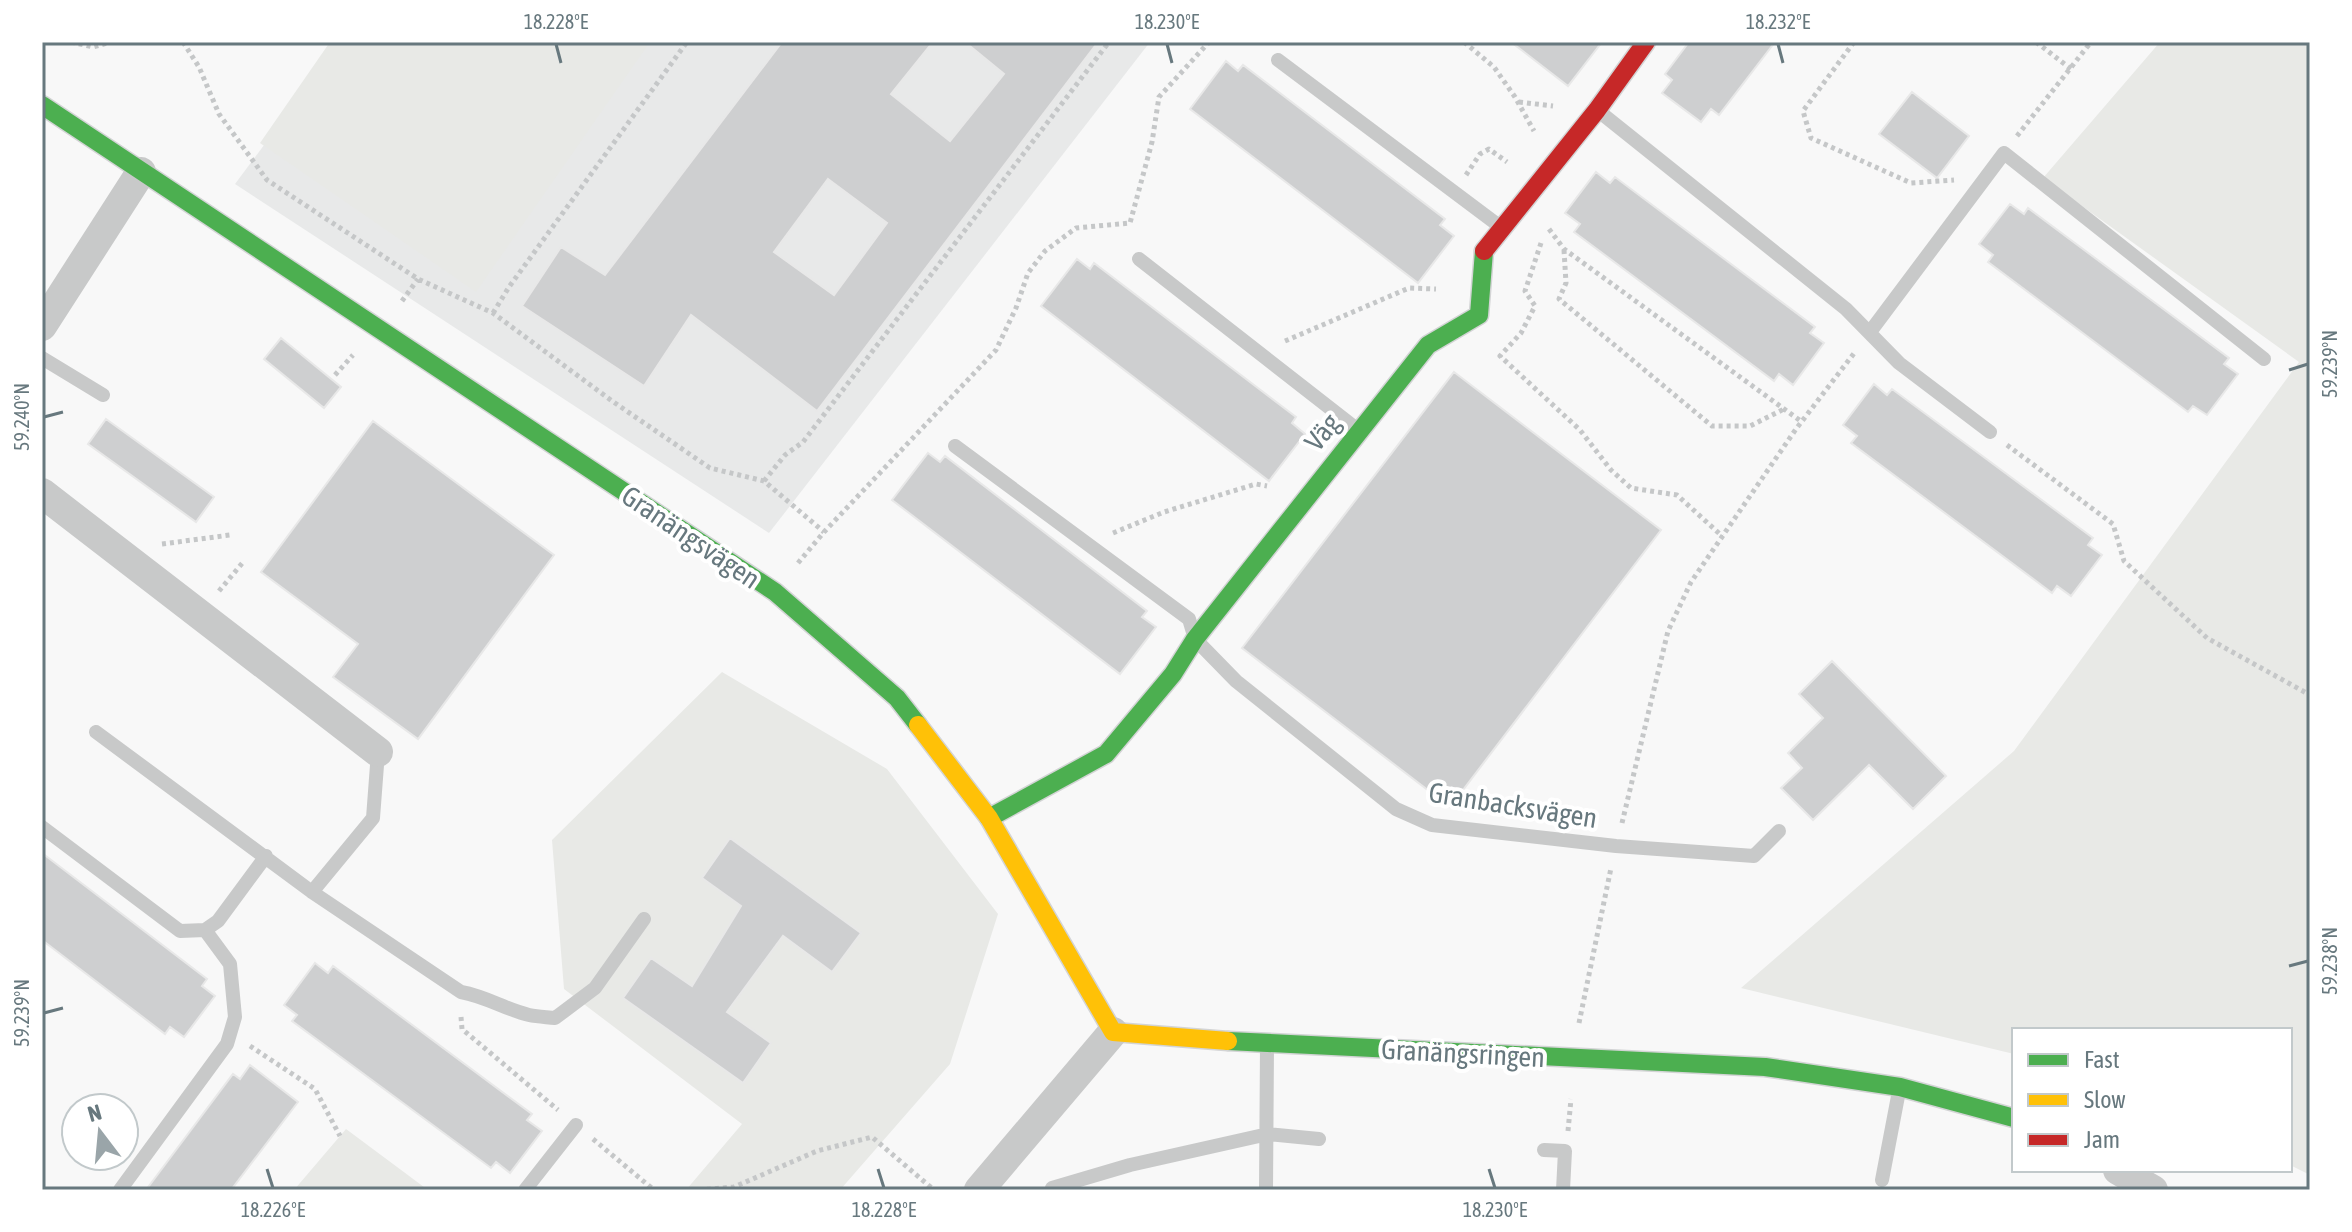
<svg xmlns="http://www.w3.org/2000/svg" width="2352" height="1232" font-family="'Asap Condensed',sans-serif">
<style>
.built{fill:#e8e9e9}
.green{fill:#e8e9e6}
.building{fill:#cecfd0;stroke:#e8e8e8;stroke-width:2;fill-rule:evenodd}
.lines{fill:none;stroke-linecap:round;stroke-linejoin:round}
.fast-casing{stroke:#d3d4d5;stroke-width:21}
.slow-casing{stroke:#d3d4d5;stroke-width:21}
.jam-casing{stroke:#d3d4d5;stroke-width:21}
.path{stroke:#c5c7c8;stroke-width:5;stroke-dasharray:4 4;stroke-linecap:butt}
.lane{stroke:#c8c9c9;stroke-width:14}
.street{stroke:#c8c9c9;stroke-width:30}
.fast{stroke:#4caf50;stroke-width:18}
.slow{stroke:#ffc107;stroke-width:18}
.jam{stroke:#c62828;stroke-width:18}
.ticks{fill:none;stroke:#67787e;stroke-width:3}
.labels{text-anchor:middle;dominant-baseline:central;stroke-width:8;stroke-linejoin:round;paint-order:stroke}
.street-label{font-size:28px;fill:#67787e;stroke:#fff}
.neatline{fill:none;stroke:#67787e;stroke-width:3}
.ticks-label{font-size:20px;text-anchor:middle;fill:#67787e}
</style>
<rect width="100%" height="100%" fill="#f8f8f8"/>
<path class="built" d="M 341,42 L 1150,42 L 769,533 L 235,184 Z"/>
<path class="green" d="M 330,42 L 650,42 L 476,292 L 260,143 Z
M 2160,42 L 2310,42 L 2310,1175 L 2290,1165 L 2290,1030 L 2014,1030 L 2014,1054 L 1741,988 L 2014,751 L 2299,362 L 2043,178 Z
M 722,672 L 887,769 L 998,914 L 950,1064 L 840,1190 L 686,1190 L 742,1124 L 564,989 L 552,840 Z
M 346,1129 L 428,1190 L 294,1190 Z"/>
<path class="building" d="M 782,42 L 933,42 L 891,94 L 950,141 L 1004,74 L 965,42 L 1098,42 L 817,411 L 691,315 L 644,386 L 522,306 L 561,247 L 605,275 ZM 828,179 L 887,223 L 834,295 L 774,252 Z
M 1511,42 L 1602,42 L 1568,86 Z
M 1689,42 L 1775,42 L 1719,115 L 1711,109 L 1701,122 L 1662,93 L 1672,80 L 1665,74 Z
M 1226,61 L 1238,71 L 1243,65 L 1445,219 L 1440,225 L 1454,236 L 1418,283 L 1190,109 Z
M 1912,92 L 1969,136 L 1937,178 L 1879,134 Z
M 1596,172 L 1610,183 L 1615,177 L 1815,327 L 1810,333 L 1824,343 L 1793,385 L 1779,374 L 1774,381 L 1574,232 L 1580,224 L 1565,213 Z
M 2010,204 L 2024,214 L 2028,208 L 2229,358 L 2224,364 L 2238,374 L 2207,415 L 2193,406 L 2188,412 L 1988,262 L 1993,255 L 1979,244 Z
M 1077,259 L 1090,269 L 1094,263 L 1296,417 L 1292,423 L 1305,434 L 1269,481 L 1041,306 Z
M 281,338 L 341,387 L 324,408 L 264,359 Z
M 1454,372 L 1661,530 L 1450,807 L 1242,648 Z
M 1874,384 L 1887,395 L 1892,389 L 2093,538 L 2088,545 L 2102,555 L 2071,596 L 2057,586 L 2052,593 L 1851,443 L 1857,436 L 1843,425 Z
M 106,419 L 214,497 L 196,522 L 88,444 Z
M 373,421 L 554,555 L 418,739 L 333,677 L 358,644 L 261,572 Z
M 928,453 L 940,462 L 945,456 L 1147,611 L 1142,617 L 1156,627 L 1120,674 L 892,500 Z
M 1832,661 L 1946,776 L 1913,809 L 1869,765 L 1813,820 L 1781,788 L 1802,768 L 1788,753 L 1823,718 L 1799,694 Z
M 730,838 L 861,933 L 832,972 L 783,936 L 727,1012 L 771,1043 L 743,1083 L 623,998 L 651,958 L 692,986 L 741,906 L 702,878 Z
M 42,853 L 207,979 L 202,986 L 215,996 L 184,1037 L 170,1027 L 165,1034 L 42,940 Z
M 315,963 L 328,973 L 333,966 L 532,1114 L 527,1120 L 542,1131 L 510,1173 L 496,1162 L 491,1168 L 292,1021 L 297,1015 L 284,1005 Z
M 250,1065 L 298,1102 L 231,1190 L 146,1190 L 233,1074 L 240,1079 Z"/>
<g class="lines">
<defs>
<path id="fast" d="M 42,105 L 775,592 L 897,698 L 918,725
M 989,818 L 1106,754 L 1173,674 L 1195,639 L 1428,345 L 1479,315 L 1484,251
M 1228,1041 L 1765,1067 L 1900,1087 L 2014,1118"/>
<path id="slow" d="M 918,725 L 989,818 L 1113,1032 L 1228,1041"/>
<path id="jam" d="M 1484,251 L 1597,110 L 1646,42"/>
</defs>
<use href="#fast" class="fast-casing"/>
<use href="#slow" class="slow-casing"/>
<use href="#jam" class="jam-casing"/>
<path class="path" d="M 71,42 L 93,47 L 111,42
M 183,42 L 199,67 L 219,114 L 267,180 L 418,279 L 493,313 L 612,401 L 710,468 L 764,481 L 824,532
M 1464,42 L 1494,67 L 1515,97 L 1534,131
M 1854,42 L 1803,111 L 1811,138 L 1911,183 L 1954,180
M 2036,42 L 2071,69
M 1519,102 L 1553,106
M 2017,136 L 2091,42
M 1466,175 L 1480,154 L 1489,149 L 1507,162
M 1549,229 L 1564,249 L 1802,422
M 1541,243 L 1525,291 L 1535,306 L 1521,333 L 1500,356 L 1580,430 L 1611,470 L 1631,488 L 1677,495 L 1722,536
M 1564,250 L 1566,283 L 1559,299 L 1712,426 L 1750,426 L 1784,409
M 402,301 L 418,279
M 493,313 L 509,287 L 687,42
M 1285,341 L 1409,288 L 1436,289
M 335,375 L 353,355
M 2007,445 L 2113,524 L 2124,561 L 2207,638 L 2310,695
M 764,481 L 785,455 L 803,442 L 1109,42
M 1113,533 L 1164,512 L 1256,484 L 1267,486
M 162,544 L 230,535
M 798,563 L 824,532 L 996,350 L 1016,308 L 1028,273 L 1045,251 L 1076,228 L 1130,223 L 1152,142 L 1159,97 L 1209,42
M 219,591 L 244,561
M 1622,823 L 1668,631 L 1691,582 L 1796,429 L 1855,352
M 461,1017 L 462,1029 L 558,1110
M 1579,1023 L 1611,868
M 250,1046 L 315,1089 L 340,1136
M 1568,1131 L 1571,1099
M 593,1139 L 654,1190
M 699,1190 L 734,1187 L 817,1151 L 872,1137 L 934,1190"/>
<path class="lane" d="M 1278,60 L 1498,225
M 1601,113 L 1846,309 L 1899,363 L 1990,432
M 1139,259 L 1358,430
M 1870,332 L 2004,153 L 2264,359
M 42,358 L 103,395
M 955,446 L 1189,619 L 1195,639 L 1236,681 L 1396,809 L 1432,825 L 1616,846 L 1754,856 L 1779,831
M 96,732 L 312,892 L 461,992 C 488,997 504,1009 529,1015 C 538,1017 547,1017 555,1018 L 595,988 L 644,919
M 42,827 L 180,931 L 205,930
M 312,892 L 373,818 L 378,752
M 1544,1150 L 1565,1151 L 1563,1190
M 1882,1180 L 1899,1091
M 120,1190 L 227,1044 L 235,1017 L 230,964 L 205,930 L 218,921 L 266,856
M 525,1190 L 576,1125
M 1053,1190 L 1052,1188 L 1130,1165 L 1268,1134 L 1319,1139
M 1266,1190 L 1267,1046"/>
<path class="street" d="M 42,326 L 141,172
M 42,493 L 378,752
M 2118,1170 L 2153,1190
M 979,1190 L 1113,1032"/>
<use href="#fast" class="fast"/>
<use href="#slow" class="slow"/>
<use href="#jam" class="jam"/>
</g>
<path class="ticks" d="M 556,44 L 561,63M 1167,44 L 1172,63M 1778,44 L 1783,63M 2289,370 L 2308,364M 44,417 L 63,412M 2289,966 L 2308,961M 44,1013 L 63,1008M 267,1169 L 273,1188M 878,1169 L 884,1188M 1489,1169 L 1495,1188"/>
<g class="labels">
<g class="street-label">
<text transform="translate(1322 432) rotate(-52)">Väg</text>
<text transform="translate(691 537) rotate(34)">Granängsvägen</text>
<text transform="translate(1513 805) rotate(9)">Granbacksvägen</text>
<text transform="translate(1463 1053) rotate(3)">Granängsringen</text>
</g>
</g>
<rect width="2352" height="1232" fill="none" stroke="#ffffff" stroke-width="88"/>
<rect x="2012" y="1028" width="280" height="144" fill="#ffffff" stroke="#c2c9cb" stroke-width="2"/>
<rect x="2028" y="1054" width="40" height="12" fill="#4caf50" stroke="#c2c9cb" stroke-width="2"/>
<text x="2084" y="1068" font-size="24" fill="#67787e">Fast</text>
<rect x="2028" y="1094" width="40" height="12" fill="#ffc107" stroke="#c2c9cb" stroke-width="2"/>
<text x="2084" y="1108" font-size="24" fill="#67787e">Slow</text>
<rect x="2028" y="1134" width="40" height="12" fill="#c62828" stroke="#c2c9cb" stroke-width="2"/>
<text x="2084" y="1148" font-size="24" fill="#67787e">Jam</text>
<g transform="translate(100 1132) rotate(344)"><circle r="38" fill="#ffffff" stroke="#c2c9cb" stroke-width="2"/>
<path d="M0-6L14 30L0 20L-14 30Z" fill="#9aa5a9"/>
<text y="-12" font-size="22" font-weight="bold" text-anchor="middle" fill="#67787e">N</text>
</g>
<rect x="44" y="44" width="2264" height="1144" class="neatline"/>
<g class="ticks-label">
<text x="556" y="29">18.228°E</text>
<text x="1167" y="29">18.230°E</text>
<text x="1778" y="29">18.232°E</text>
<text transform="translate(2330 364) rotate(-90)" y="7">59.239°N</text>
<text transform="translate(22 417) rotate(-90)" y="7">59.240°N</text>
<text transform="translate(2330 961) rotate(-90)" y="7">59.238°N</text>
<text transform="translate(22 1013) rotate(-90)" y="7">59.239°N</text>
<text x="273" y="1217">18.226°E</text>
<text x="884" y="1217">18.228°E</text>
<text x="1495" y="1217">18.230°E</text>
</g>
</svg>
